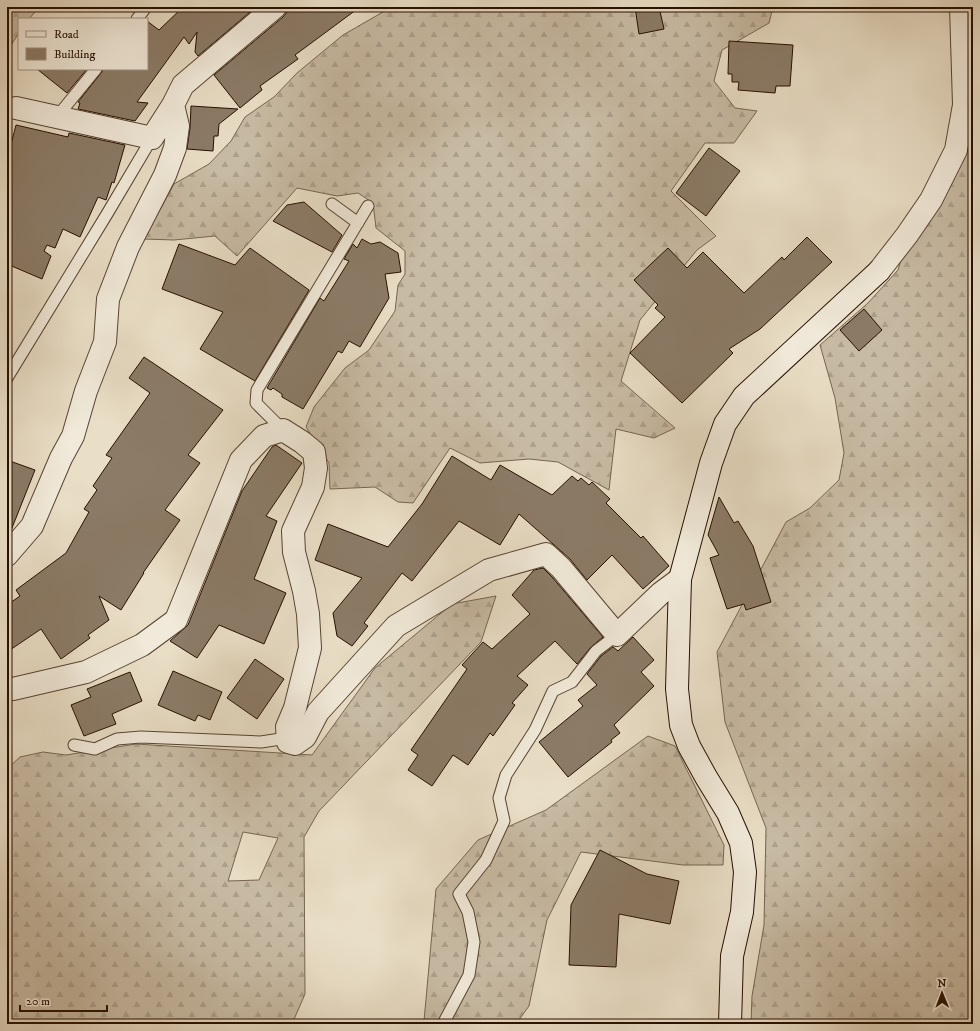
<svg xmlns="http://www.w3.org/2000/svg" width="980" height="1031" font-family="'IM FELL DW Pica',serif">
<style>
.forest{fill:url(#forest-firs);stroke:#776552;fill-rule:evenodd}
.building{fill:#8b7b67;stroke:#260f00}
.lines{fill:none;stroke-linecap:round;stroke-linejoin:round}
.lane-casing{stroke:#574332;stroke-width:13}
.street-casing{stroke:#574332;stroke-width:24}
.secondary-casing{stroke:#260f00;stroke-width:24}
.lane{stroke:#f1eada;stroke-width:11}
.street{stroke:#f1eada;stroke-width:22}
.secondary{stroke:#f1eada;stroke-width:22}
</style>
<defs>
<pattern id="forest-firs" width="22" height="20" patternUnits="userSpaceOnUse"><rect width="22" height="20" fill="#c8bba4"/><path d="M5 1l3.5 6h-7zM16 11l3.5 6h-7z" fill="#aca08b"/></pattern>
</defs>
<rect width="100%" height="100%" fill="#e9dec6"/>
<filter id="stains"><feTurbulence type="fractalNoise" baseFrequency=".005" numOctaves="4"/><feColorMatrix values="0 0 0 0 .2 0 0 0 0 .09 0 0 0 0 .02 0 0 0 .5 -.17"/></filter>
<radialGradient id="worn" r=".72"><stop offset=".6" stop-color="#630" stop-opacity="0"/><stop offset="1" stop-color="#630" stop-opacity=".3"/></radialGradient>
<path class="forest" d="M 7,7 L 39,7 L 29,19 L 19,19 L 19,33 L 7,51 Z
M 386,7 L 773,7 L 769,23 L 722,50 L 714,81 L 735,108 L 757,111 L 734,143 L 705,143 L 671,191 L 716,236 L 697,250 L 640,320 L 621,381 L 675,428 L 654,438 L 616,429 L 609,490 L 558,462 L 529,459 L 480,463 L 450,448 L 413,503 L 398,502 L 375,487 L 330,489 L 329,463 L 306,427 L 314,407 L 345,368 L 369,350 L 395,311 L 398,285 L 405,274 L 405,251 L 376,228 L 373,203 L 358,193 L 337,196 L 297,188 L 237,256 L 215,236 L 174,240 L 144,239 L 174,184 L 209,164 L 231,141 L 245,117 L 274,97 L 297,73 L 343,35 L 383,12 Z
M 973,137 L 973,1024 L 751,1024 L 752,996 L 764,925 L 766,828 L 725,722 L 717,652 L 786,522 L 810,508 L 839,480 L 844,453 L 835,398 L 820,345 L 868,303 L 898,270 L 904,250 Z
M 496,596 L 481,642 L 319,811 L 304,837 L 305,994 L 292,1024 L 7,1024 L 7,769 L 20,757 L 43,752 L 66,755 L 136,744 L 312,755 L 375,668 L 452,604 ZM 243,832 L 278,838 L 259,880 L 228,881 Z
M 648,736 L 675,746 L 724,845 L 723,865 L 683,865 L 581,852 L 547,920 L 529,1006 L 516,1024 L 425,1024 L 424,1021 L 436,889 L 478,840 L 546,810 Z"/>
<path class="building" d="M 183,7 L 256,7 L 198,56 L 195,52 L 197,32 L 189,44 L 184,37 L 137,102 L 148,103 L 135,121 L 78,109 L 80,103 L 78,102 L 101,73 L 103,69 L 147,69 L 147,21 L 159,30 Z
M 287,7 L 360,7 L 295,55 L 298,59 L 260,86 L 262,90 L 240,108 L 214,75 L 283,17 L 287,12 Z
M 635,7 L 659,7 L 664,29 L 639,34 Z
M 729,41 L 793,45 L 790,86 L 776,86 L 775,93 L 738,90 L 739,82 L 732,82 L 732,74 L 728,74 Z
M 37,69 L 87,69 L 67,93 Z
M 191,106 L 238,109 L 219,124 L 218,136 L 214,136 L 213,151 L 187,149 L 190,128 Z
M 16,125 L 68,137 L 69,133 L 125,145 L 114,183 L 112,182 L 106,200 L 98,197 L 80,237 L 63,229 L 55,248 L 47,245 L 44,251 L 51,256 L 42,279 L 7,264 L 7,160 Z
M 709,148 L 740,171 L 706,216 L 676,193 Z
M 304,202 L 342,235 L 332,252 L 273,221 L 287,205 Z
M 807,237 L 832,262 L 760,329 L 729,349 L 733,353 L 682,403 L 630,353 L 665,317 L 655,308 L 658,305 L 634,280 L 668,248 L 687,268 L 703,252 L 744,293 L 782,257 L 784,260 Z
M 362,239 L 371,244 L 380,242 L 398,253 L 401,272 L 385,274 L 389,298 L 360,347 L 349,341 L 342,353 L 338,351 L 303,409 L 282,397 L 282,394 L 273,388 L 271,390 L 267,388 L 320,298 L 324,301 L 349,261 L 344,259 L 353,244 L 357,248 Z
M 179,244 L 235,265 L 250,248 L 309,290 L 255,381 L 200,349 L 223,312 L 162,289 Z
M 864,309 L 882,330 L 859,351 L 840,330 Z
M 144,357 L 223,410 L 188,455 L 200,463 L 165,510 L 180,520 L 143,573 L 144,573 L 121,610 L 99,596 L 109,620 L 88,635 L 90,638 L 61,659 L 41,629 L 7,652 L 7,605 L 20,596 L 16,590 L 66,553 L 89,512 L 84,509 L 97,490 L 93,486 L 112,458 L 106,455 L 150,393 L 129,378 Z
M 276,445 L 302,463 L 266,516 L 277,521 L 254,579 L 286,593 L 264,644 L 219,625 L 197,658 L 170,641 L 188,625 L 242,491 L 272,447 Z
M 452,456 L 491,480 L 500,465 L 552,495 L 572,476 L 578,481 L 581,478 L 589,485 L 592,482 L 610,499 L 606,503 L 641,538 L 643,536 L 669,566 L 643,589 L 612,555 L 587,580 L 570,559 L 519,514 L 500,545 L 459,521 L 412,581 L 402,573 L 364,623 L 368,626 L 352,646 L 337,636 L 333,613 L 362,578 L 315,560 L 328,524 L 388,547 L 422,504 Z
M 7,460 L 35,470 L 10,533 L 7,536 Z
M 719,497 L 734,523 L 738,521 L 753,546 L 771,602 L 746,610 L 744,604 L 727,609 L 710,558 L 719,555 L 708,535 Z
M 543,568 L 552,577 L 603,637 L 591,647 L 577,664 L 555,641 L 517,676 L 528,685 L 512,703 L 515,705 L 493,736 L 490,733 L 468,765 L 453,755 L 432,786 L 408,770 L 418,755 L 411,750 L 467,669 L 462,665 L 483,642 L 492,649 L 530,614 L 512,595 L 534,570 Z
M 633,637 L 654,660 L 641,672 L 654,686 L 614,725 L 620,733 L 611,740 L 612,742 L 568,777 L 539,742 L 583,706 L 578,700 L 597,685 L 587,674 L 601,656 L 613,647 L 618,651 Z
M 255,659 L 284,679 L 257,719 L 227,698 Z
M 173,671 L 222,692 L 210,720 L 198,715 L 195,721 L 158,705 Z
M 130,672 L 142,701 L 112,714 L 116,724 L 84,736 L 71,705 L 91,697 L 87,689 Z
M 600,850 L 647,874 L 679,881 L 670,924 L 619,914 L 616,967 L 569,965 L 571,905 Z"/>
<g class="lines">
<defs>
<path id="lane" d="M 137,19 L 146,7
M 56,118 L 96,69
M 332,204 L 358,223
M 7,378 L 107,214 L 152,138
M 283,430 L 256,403 L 257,390 L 368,206
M 74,745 L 95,749 L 117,739 L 141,737 L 261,742 L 287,738
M 443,1024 L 469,975 L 474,942 L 468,912 L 459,894 L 486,860 L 504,821 L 499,798 L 506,775 L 535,730 L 553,691 L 572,682 L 596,651 L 617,635"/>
<path id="street" d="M 16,108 L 152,138 L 173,105 L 183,85 L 275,7
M 879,271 L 907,235 L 931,200 L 956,150 L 964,105 L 961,7
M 7,555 L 32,526 L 61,458 L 73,436 L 86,391 L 105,342 L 108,299 L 128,247 L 165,175 L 175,148 L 178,126 L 173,105
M 7,688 L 13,689 L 86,672 L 142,645 L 176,620 L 241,460 L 264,436 L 283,430 L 302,442 L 314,452 L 316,468 L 313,487 L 293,531 L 294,552 L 304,591 L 308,614 L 310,648 L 295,708 L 287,727 L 288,742 L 295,744 L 305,737 L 318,712 L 396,626 L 489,570 L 546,554 L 561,568 L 617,635 L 661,593 L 680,579"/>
<path id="secondary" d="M 730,1024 L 732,956 L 742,912 L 745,872 L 741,843 L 728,813 L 706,777 L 689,746 L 681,725 L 677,689 L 680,579 L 711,463 L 725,424 L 744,396 L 879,271"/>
</defs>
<use href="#lane" class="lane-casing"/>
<use href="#street" class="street-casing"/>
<use href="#secondary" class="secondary-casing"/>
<use href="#lane" class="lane"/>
<use href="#street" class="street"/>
<use href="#secondary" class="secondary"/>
</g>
<rect width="980" height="1031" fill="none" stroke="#e9dec6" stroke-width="24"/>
<rect x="8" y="8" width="964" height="1015" fill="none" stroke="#260f00" stroke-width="2"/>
<rect x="12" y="12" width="956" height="1007" fill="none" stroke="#260f00"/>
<rect x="18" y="18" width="130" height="52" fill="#f1eada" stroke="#a09283"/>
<rect x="26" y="31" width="20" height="6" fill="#f1eada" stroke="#a09283"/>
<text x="54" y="38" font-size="12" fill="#260f00">Road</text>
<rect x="26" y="48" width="20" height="12" fill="#8b7b67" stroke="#a09283"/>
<text x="54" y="58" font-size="12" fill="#260f00">Building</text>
<g transform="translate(942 993) rotate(359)" stroke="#f1eada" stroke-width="3" paint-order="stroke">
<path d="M0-3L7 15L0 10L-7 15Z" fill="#260f00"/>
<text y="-6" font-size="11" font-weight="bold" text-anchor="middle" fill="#260f00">N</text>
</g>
<path d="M20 1005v6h87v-6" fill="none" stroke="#260f00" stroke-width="2"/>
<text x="26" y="1005" font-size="12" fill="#260f00" stroke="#f1eada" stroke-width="3" paint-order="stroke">20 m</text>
<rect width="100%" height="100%" filter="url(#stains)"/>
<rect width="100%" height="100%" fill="url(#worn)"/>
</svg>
